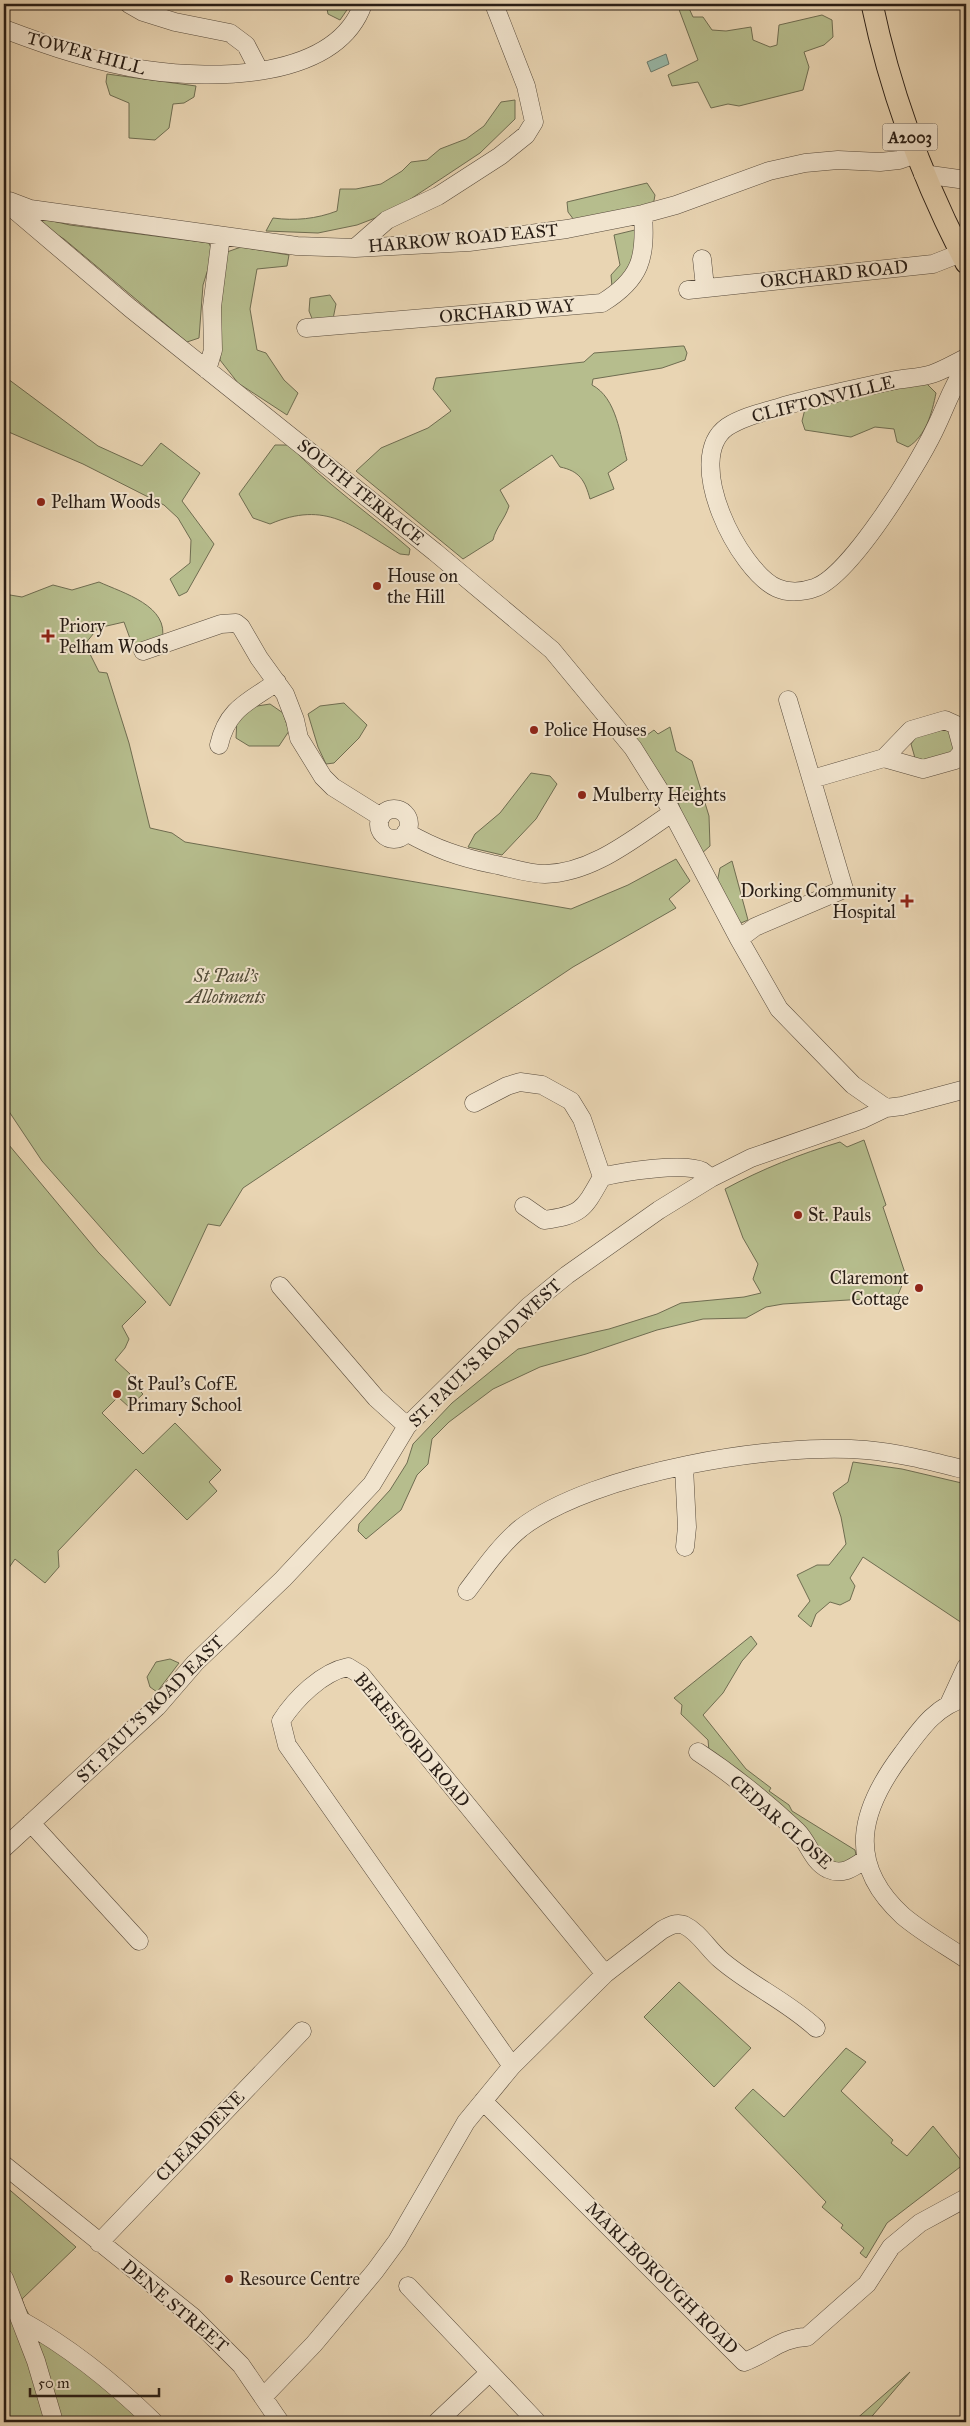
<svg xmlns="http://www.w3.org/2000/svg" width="970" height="2426" font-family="'IM FELL Great Primer',serif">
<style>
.green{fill:#b6bd8d;stroke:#6f6d51}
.water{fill:#98b9a9;stroke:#6b7b6e}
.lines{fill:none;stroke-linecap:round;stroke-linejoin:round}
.minor-casing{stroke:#584b3c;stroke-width:19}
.major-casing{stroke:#281d15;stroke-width:23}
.minor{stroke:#f1e4ce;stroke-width:18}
.major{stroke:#e9d5b3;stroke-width:21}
.poi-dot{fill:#8f2418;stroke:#f1e4ce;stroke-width:2}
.labels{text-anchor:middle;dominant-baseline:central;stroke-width:4;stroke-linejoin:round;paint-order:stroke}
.shield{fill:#f1e4ce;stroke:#64594c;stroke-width:1}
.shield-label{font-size:16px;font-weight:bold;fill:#281d15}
.street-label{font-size:18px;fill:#281d15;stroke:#f1e4ce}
.poi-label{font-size:18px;fill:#281d15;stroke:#f1e4ce;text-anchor:start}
.park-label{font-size:18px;font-style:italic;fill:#534d39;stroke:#f1e4ce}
</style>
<rect width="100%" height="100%" fill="#e9d5b3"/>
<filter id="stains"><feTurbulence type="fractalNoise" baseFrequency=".004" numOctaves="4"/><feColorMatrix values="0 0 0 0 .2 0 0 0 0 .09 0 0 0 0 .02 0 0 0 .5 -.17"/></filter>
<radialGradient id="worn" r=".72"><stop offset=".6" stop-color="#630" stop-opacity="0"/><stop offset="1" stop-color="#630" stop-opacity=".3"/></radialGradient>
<path class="green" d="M 326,4 L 335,6 L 336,4 L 351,4 L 340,20 L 328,14 Z
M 677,4 L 687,4 L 693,17 L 703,17 L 712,30 L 726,31 L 751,27 L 753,40 L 770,47 L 777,45 L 779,25 L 822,15 L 832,20 L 833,37 L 824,45 L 804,52 L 809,67 L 803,90 L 739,106 L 728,104 L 711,108 L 698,82 L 672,86 L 668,75 L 698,60 Z
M 107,74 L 196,86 L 194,97 L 184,103 L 173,104 L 169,128 L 155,140 L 129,138 L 129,103 L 110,95 L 106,82 Z
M 515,100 L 515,119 L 480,153 L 391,212 L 357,225 L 318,233 L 266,231 L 273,218 C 295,221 316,219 337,211 L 340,189 L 356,189 L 381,184 L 402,171 L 411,162 L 427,160 L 440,149 L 466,139 L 484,126 L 501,102 Z
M 647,183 L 655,195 L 653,206 L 577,224 L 568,212 L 567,202 Z
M 39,218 L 70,225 L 209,243 L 213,253 L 203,285 L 199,338 L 187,342 L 64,239 L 37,222 Z
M 639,229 L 627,280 L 612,287 L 611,275 L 620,265 L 614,235 Z
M 241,247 L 289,255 L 287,266 L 257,269 L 250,309 L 257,350 L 266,353 L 284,380 L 298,393 L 287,415 L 238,383 L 220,360 L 220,303 L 227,252 Z
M 330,295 L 336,304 L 333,319 L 313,321 L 309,311 L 310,298 Z
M 682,346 L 684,346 L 687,353 L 685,360 L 662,368 L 593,379 L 592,385 C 617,398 620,436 627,460 L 608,473 L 614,489 L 590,499 C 585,481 580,471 560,467 L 552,455 L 500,490 L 509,506 C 505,519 496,527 493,540 L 463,559 L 356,471 L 381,448 L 428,428 L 451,411 L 433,389 L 436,378 L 584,362 L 594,353 Z
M 4,376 L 98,446 L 142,466 L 161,443 L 200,473 L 182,501 L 214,544 L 187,592 L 179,596 L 170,579 L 190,563 L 191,540 L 178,518 L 164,505 L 83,464 L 4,430 Z
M 927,384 L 936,393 C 932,413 926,436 908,447 L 897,442 L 894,429 L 875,427 L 851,437 L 805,430 L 802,421 L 805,409 L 905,387 Z
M 275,445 L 289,445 C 326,484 370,514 410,549 L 409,555 L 400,554 C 352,526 326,500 270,524 L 253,518 L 239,494 Z
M 99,582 C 123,593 170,606 162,640 L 132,644 L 124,622 L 98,628 L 85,644 L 99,672 L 107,673 L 129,743 L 150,828 L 172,833 L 185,842 L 571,909 L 628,885 L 676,859 L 690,881 L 669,899 L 676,908 L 573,967 L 243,1188 L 220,1226 L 208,1224 L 170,1306 L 42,1161 L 4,1104 L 4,594 L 22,597 L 53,585 L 72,590 Z
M 344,703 L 367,725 L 359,738 L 334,763 L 326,764 L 318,747 L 308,714 L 320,706 Z
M 270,704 L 283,713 L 289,731 L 279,746 L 249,746 L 236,738 L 237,718 L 251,707 Z
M 639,726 L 647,735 L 654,730 L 658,734 L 670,727 L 676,751 L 692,761 L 709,816 L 710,846 L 701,854 L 689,836 L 678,802 L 631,731 Z
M 946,729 L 952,733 L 956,747 L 953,753 L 923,762 L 915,758 L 911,744 L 916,737 Z
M 531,773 L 550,776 L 557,784 L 536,819 L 502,855 L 468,847 L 475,834 L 500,813 Z
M 732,861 L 748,920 L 741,923 L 733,917 L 717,883 L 720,868 Z
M 4,1139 L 98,1252 L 146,1302 L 122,1326 L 129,1339 L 125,1348 L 115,1360 L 130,1374 L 127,1378 L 143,1394 L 129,1407 L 118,1397 L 102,1413 L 143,1454 L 175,1423 L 221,1470 L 209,1482 L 217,1491 L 187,1520 L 136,1469 L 58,1551 L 59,1567 L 45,1583 L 15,1559 L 4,1575 Z
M 864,1140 L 886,1205 L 883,1207 L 906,1276 L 897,1297 L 783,1304 L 766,1307 L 746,1318 L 703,1319 L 657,1330 L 586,1354 L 540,1367 L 493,1389 L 449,1422 L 432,1439 L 428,1464 L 417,1475 L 401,1510 L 366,1539 L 358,1531 L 359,1524 L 390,1490 L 407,1463 L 413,1444 L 452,1403 L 518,1349 L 609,1329 L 657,1314 L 681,1303 L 744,1297 L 761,1293 L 753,1279 L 758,1264 L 743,1238 L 725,1189 C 762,1169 800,1154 840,1142 L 847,1147 Z
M 853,1462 L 902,1469 L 966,1484 L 965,1625 L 863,1557 L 850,1578 L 855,1586 L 850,1600 L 840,1605 L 830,1602 L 816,1614 L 811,1627 L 798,1616 L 810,1601 L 797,1575 L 817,1565 L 829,1565 L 846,1544 L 841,1517 L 833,1493 L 848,1482 Z
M 751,1636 L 757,1644 L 742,1661 L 723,1693 L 703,1715 L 746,1769 L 771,1788 L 769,1791 L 789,1805 L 792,1811 L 855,1850 L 856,1855 L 850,1862 L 840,1864 L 826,1858 L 709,1751 L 708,1740 L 681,1714 L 682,1705 L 674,1698 Z
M 170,1659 L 179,1663 L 157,1692 L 150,1687 L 147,1677 L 156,1662 Z
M 679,1982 L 751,2048 L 714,2087 L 644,2017 Z
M 846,2048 L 866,2062 L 841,2091 L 893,2140 L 891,2143 L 907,2156 L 933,2126 L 964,2164 L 887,2223 L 866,2258 L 860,2253 L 864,2248 L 841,2228 L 843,2225 L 822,2207 L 826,2202 L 735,2108 L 753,2089 L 784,2117 Z
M 4,2185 L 76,2247 L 22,2299 C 33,2341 114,2394 149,2422 L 4,2422 Z
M 910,2372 L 867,2422 L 852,2422 L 854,2421 Z"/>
<path class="water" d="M 666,54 L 669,64 L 651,72 L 647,62 Z"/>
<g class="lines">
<defs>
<path id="minor" d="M 129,4 L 143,12 L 175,22 L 230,33 L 246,45 L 259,70
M 4,29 C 49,46 98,63 146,70 C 213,80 336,80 363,4
M 923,174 L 966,180
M 4,201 L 130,308 L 435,552 L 552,650 L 633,748 L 665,799 L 739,939 L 779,1009 L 853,1085 L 886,1108
M 9,201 L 30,209 L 297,246 L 355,248 L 469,242 L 567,229 L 643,214 L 676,205 L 769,171 L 805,163 L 838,160 L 880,162 L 899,160 L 916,154
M 355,248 L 387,220 L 438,196 L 500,156 L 526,135 L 534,122 L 526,86 L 494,4
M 702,259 L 705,287
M 688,290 L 933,264 L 961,253
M 306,328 L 602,303 C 641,279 646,258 643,214
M 966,358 C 955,363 944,370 932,374 C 919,378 904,378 891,381 C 855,389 819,396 784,406 C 765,412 744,416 727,427 C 682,459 739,571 777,588 C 788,593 803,592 814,588 C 850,577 917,466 934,431 C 946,407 951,388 966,366
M 207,370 L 213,350 L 212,307 L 221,236
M 143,651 L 221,624 L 236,623 L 241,627 L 259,658 L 285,694 L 295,720 L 299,738 L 323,777 L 333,787 L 381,817
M 945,720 L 956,725 L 963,751 L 955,760 L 923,769 L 884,758 L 911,730 Z
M 219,745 C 227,709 248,702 277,682
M 812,779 L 884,758
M379 824a15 15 0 1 1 30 0a15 15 0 1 1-30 0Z
M 406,832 C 436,849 459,857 492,864 C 509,867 528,874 545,874 C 593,873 634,838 672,813
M 739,939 L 755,927 L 844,889 L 788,700
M 474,1103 L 507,1086 L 520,1082 L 542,1085 L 571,1101 L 582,1119 L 602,1177
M 524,1206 L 544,1220 C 582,1215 584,1209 602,1177 C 621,1172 685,1162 702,1171 C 705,1173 708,1176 711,1178
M 280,1286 L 376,1398 L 407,1426
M 684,1467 L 687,1527 L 685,1547
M 467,1591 C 483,1570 500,1545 521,1528 C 594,1472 776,1442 866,1450 C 900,1453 934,1462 966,1470
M 966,1698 C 936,1705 919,1731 902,1754 C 860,1810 845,1863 903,1916 C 922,1932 945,1945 966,1959
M 949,1704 L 966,1667
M 698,1752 C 733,1775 766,1802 797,1831 C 809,1843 812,1861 828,1869 C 843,1876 854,1867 866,1859
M 31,1823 L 139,1941
M 4,1848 L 157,1707 L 195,1663 L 283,1579 L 372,1484 L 407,1426 L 529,1306 L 567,1275 L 659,1210 L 711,1178 L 751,1158 L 863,1119 L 886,1108 L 902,1106 L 966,1089
M 512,2066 L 287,1745 L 281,1721 C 295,1699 322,1672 348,1667 L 361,1675 L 605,1974
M 483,2101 L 744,2362 C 767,2354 782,2337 807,2337 L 867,2284 L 891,2247 L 920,2223 L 966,2198
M 4,2165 L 193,2317 L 241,2365 L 280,2422
M 99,2243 L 302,2031
M 4,2278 L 36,2361 L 54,2422
M 408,2286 L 537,2422
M 22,2321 C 69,2347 115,2384 154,2422
M 264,2396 L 314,2344 L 375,2271 L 397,2241 L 466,2122 L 512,2066 L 605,1974 L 662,1930 C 669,1926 676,1922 684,1925 C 699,1932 708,1949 721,1960 C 750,1985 787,2001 816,2028
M 437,2422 L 489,2373"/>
<path id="major" d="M 872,4 C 891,95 923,180 966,263"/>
</defs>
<use href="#minor" class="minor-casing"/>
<use href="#major" class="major-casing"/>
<use href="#minor" class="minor"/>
<use href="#major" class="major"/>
</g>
<g class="poi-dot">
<circle cx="41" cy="502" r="5"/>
<circle cx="377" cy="586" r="5"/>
<path d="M45.5 628.5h5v5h5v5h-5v5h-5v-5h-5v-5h5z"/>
<circle cx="534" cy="730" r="5"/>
<circle cx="582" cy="795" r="5"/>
<path d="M904.5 893.5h5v5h5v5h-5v5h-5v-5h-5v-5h5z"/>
<circle cx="798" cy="1215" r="5"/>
<circle cx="919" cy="1288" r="5"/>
<circle cx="117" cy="1394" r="5"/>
<circle cx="229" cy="2279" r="5"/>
</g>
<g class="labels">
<rect class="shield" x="882.5" y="123.5" width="55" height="27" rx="4"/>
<g class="shield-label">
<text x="910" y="137">A2003</text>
</g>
<g class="street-label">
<text transform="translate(86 53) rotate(15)">TOWER HILL</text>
<text transform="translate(463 238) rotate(-5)">HARROW ROAD EAST</text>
<text transform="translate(834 274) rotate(-6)">ORCHARD ROAD</text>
<text transform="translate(507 311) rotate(-5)">ORCHARD WAY</text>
<text transform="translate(823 399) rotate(-14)">CLIFTONVILLE</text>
<text transform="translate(361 492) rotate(39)">SOUTH TERRACE</text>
<text transform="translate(485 1353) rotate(-44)">ST. PAUL'S ROAD WEST</text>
<text transform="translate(150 1709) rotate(-45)">ST. PAUL'S ROAD EAST</text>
<text transform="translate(412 1740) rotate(50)">BERESFORD ROAD</text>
<text transform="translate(781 1822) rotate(42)">CEDAR CLOSE</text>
<text transform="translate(200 2136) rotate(-46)">CLEARDENE</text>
<text transform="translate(662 2278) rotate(45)">MARLBOROUGH ROAD</text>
<text transform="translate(175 2306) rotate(40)">DENE STREET</text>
</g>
<g class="poi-label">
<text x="51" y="502">Pelham Woods</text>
<text x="387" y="576">House on<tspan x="387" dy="21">the Hill</tspan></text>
<text x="59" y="626">Priory<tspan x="59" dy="21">Pelham Woods</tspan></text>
<text x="544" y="730">Police Houses</text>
<text x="592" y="795">Mulberry Heights</text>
<text x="896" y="891" text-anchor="end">Dorking Community<tspan x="896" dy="21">Hospital</tspan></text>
<text x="808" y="1215">St. Pauls</text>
<text x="909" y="1278" text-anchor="end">Claremont<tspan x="909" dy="21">Cottage</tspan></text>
<text x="127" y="1384">St Paul's CofE<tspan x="127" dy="21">Primary School</tspan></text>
<text x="239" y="2279">Resource Centre</text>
</g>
<g class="park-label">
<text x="226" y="976">St Paul's<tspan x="226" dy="21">Allotments</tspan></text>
</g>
</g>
<rect width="970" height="2426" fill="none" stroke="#e9d5b3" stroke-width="20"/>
<rect x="5" y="5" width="960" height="2416" fill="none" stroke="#281d15" stroke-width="2.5"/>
<rect x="10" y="10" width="950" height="2406" fill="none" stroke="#281d15"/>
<path d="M30 2388v8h129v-8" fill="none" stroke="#281d15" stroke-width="2.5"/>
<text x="38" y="2388" font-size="15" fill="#281d15" stroke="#f1e4ce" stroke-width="4" paint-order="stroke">50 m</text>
<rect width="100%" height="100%" filter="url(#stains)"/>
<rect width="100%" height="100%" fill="url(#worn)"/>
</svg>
